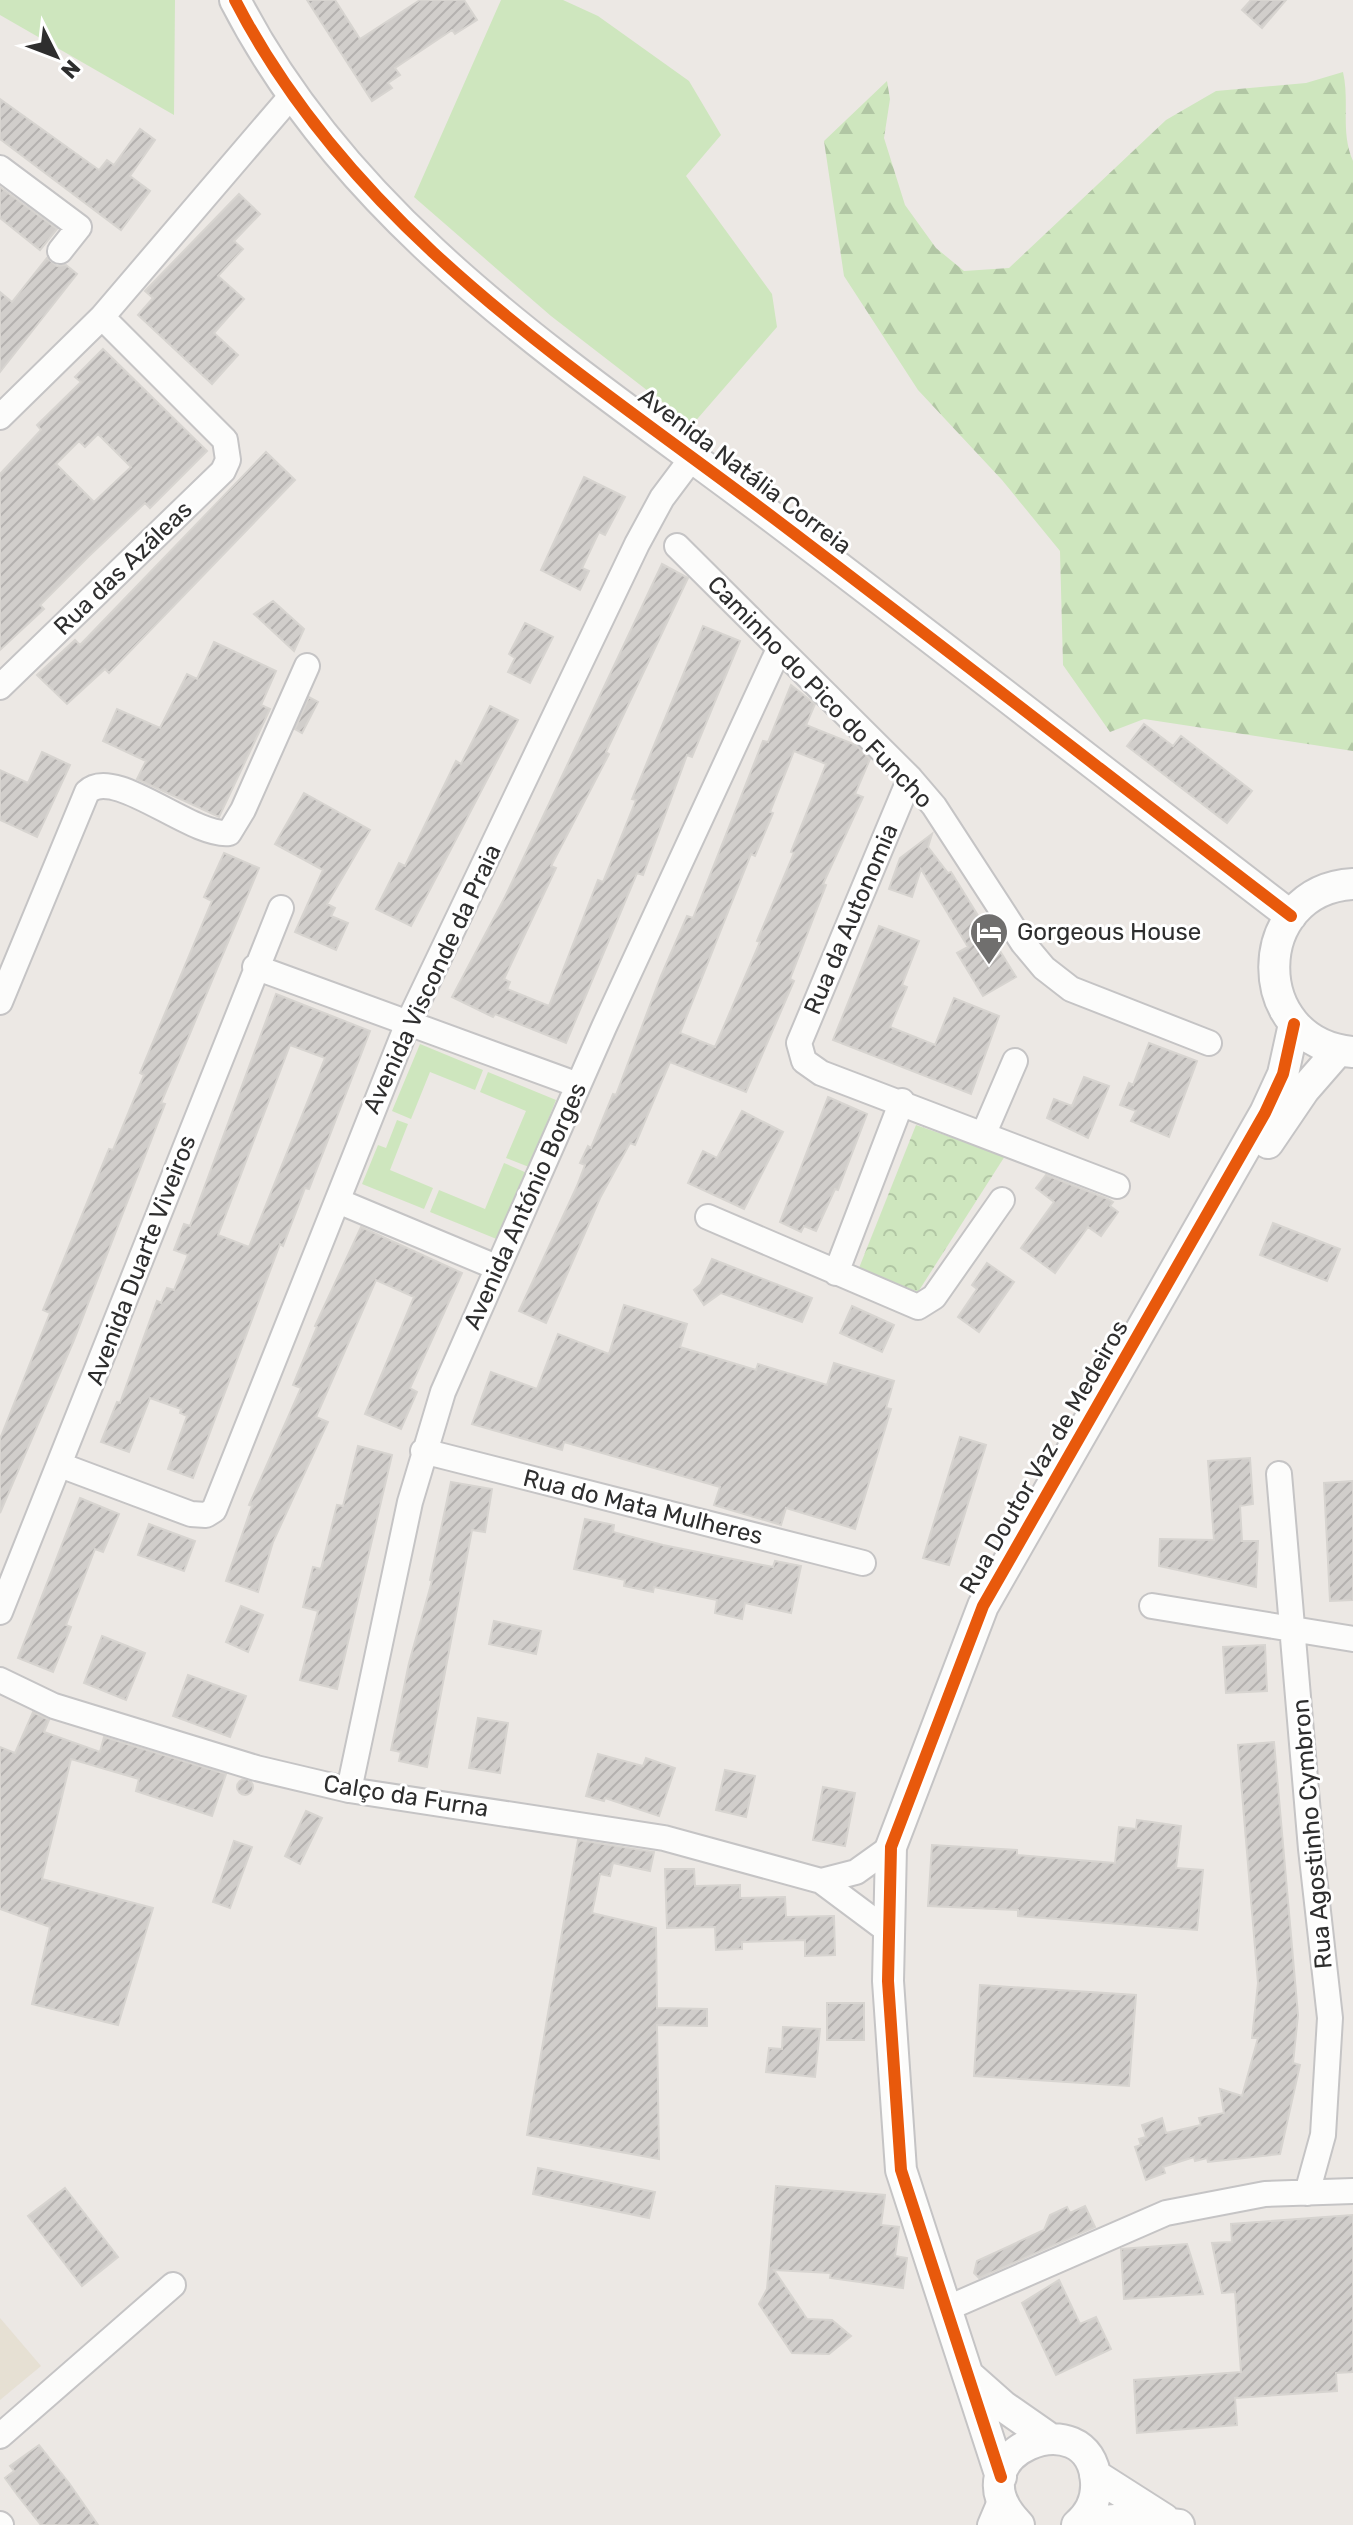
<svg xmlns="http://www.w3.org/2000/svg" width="1353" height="2525" font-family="Rubik,sans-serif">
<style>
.education{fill:#e6e0d3}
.grass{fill:#cee6be}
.forest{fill:url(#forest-firs)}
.park{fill:url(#park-crowns)}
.building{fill:url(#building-hatch);stroke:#d7d4d0;stroke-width:2;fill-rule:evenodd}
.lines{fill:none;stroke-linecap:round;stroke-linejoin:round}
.minor-casing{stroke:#c5c4c5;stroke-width:28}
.tertiary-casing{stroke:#c5c4c5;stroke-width:34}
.minor{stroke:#fcfcfb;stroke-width:24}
.tertiary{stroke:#fcfcfb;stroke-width:30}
.cycleway-casing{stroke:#fff;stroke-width:17}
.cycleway{stroke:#e8590c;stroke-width:12}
.labels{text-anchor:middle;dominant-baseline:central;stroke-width:6;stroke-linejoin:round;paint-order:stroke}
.street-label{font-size:24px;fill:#2e2e2e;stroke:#fff}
.poi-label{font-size:24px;fill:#2e2e2e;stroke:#fff;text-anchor:start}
</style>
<defs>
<pattern id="forest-firs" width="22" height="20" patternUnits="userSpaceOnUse" patternTransform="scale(2)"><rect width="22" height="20" fill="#cee6be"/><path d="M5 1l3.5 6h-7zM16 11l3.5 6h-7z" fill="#b1c6a4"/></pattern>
<pattern id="park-crowns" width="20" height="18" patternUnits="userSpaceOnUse" patternTransform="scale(2)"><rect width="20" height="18" fill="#cee6be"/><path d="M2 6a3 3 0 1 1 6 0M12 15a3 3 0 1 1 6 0" fill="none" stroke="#b1c6a4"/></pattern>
<pattern id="building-hatch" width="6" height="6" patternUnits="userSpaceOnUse" patternTransform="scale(2)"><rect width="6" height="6" fill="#d1cecb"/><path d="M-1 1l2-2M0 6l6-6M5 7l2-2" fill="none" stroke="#b4b1af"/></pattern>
</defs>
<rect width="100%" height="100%" fill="#ece8e4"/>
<path class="education" d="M 0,2318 L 41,2366 L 0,2400 Z"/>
<path class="grass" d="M 0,0 L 175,0 L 174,115 L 0,15 Z
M 501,0 L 563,0 L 598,16 L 689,81 L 721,135 L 686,176 L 772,294 L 777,327 L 692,425 L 551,316 L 414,197 Z
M 420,1044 L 483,1070 L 475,1090 L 430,1072 L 411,1119 L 392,1111 Z
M 488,1072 L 556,1100 L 529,1167 L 506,1158 L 526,1111 L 480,1092 Z
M 397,1120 L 408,1124 L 390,1170 L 433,1188 L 424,1209 L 362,1184 L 378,1145 L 386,1148 Z
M 504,1163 L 527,1173 L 499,1240 L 430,1212 L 439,1190 L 485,1209 Z"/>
<path class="forest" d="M 1343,72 C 1350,103 1340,131 1353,161 L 1353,751 L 1144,719 L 1110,732 L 1063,665 L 1060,551 L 1002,480 L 918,390 L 844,276 L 824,141 L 887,81 L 890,99 L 884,138 L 905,205 L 936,248 L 964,271 L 1009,268 L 1166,120 L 1216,91 L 1306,83 Z"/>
<path class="park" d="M 916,1125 L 1005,1156 L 918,1292 L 859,1268 Z"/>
<path class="building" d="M 307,0 L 335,0 L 360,39 L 420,0 L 464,0 L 477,20 L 455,34 L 452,30 L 395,68 L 400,75 L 388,83 L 392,88 L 372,101 Z
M 1251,0 L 1286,0 L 1262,28 L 1242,10 Z
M 0,99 L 99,170 L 107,160 L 114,165 L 140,129 L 155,140 L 130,176 L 150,191 L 121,230 L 0,139 Z
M 0,187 L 57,229 L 40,250 L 0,218 Z
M 239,194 L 260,214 L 234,241 L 243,249 L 218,276 L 244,299 L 214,333 L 238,355 L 212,384 L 138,315 L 153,298 L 145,291 Z
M 47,258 L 57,266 L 66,265 L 77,274 L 0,372 L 0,292 L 12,302 Z
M 103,349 L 207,451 L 150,508 L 145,503 L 89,556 L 40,605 L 44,609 L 0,650 L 0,474 L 41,430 L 37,425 L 81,382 L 75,377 ZM 98,434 L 131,467 L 94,502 L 56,464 L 79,441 L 85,447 Z
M 266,452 L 295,480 L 109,673 L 105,669 L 67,704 L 37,675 L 75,640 L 80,645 Z
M 584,477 L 625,497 L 605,535 L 599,532 L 582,568 L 589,571 L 580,590 L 541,570 Z
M 662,564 L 688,578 L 606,752 L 609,754 L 551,866 L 556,868 L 504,979 L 510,982 L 507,989 L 549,1006 L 598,880 L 603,882 L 636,800 L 632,799 L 703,626 L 740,641 L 692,757 L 687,755 L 643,875 L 637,873 L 566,1043 L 495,1014 L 493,1017 L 452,997 L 505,897 Z
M 273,601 L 304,629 L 294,651 L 254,614 Z
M 525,623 L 553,637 L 530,683 L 508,672 L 515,658 L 509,654 Z
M 214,642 L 276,671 L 261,705 L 270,709 L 219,817 L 137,779 L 146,761 L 103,741 L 117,709 L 160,728 L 187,674 L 197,679 Z
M 791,685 L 815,704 L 806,725 L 856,745 L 870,759 L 855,794 L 863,797 L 823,884 L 826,885 L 790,979 L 794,981 L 746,1092 L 670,1062 L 635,1145 L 630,1143 L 600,1198 L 546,1323 L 519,1311 L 577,1186 L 585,1165 L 580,1163 L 588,1146 L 591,1148 L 613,1094 L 616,1095 L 661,976 L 687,916 L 693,918 L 763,741 L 768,742 ZM 794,751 L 826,764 L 791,852 L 794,853 L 757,941 L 760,942 L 715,1047 L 680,1033 L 751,854 L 755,856 L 773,813 L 770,812 Z
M 309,697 L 318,702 L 302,733 L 295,729 Z
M 490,706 L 518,720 L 411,926 L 376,909 L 399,863 L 405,866 L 456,761 L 461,764 Z
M 1144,724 L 1173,746 L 1181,736 L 1252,791 L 1227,823 L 1127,746 Z
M 42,752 L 70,765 L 37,837 L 0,820 L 0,770 L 28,783 Z
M 304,793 L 370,830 L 327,904 L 335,908 L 331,916 L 348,923 L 336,950 L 295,932 L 323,870 L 275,844 Z
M 932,834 L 928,847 L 948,873 L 951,872 L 1016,977 L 983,996 L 957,953 L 968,947 L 921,869 L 912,897 L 889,889 L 900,858 Z
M 224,853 L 259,868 L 161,1103 L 165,1104 L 74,1340 L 0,1513 L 0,1439 L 50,1313 L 43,1310 L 109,1149 L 113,1150 L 144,1075 L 140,1073 L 212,901 L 204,897 Z
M 879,926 L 919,941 L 902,985 L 907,987 L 890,1027 L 935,1045 L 954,998 L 999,1016 L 971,1094 L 833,1040 Z
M 276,994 L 370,1031 L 309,1189 L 305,1188 L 283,1246 L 280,1244 L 193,1478 L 168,1469 L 187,1416 L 180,1413 L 181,1409 L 150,1398 L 129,1452 L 101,1442 L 117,1402 L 120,1403 L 157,1301 L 161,1303 L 167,1288 L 174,1290 L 188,1255 L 174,1250 L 184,1224 L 190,1226 ZM 290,1045 L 325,1058 L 249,1247 L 218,1235 Z
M 1149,1043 L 1197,1061 L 1169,1137 L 1131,1121 L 1136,1111 L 1120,1105 L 1129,1083 L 1133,1085 Z
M 1084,1077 L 1109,1086 L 1088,1138 L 1047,1118 L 1054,1099 L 1072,1106 Z
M 828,1097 L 867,1114 L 838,1190 L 835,1189 L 816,1231 L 804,1226 L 801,1232 L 780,1222 Z
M 742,1111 L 783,1132 L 744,1209 L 688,1183 L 703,1151 L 717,1158 Z
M 1046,1175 L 1108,1199 L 1113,1202 L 1110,1206 L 1118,1212 L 1101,1236 L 1088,1227 L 1055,1273 L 1021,1248 L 1054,1202 L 1036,1188 Z
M 1273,1223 L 1340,1249 L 1327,1281 L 1260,1255 Z
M 361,1227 L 462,1273 L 410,1388 L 417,1392 L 401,1429 L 365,1414 L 414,1297 L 376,1280 L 316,1417 L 328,1422 L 273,1542 L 258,1592 L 226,1581 L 252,1506 L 249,1505 L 301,1388 L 293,1385 L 317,1327 L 315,1326 Z
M 712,1259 L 812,1298 L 802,1322 L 721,1293 L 704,1305 L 694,1290 L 701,1284 Z
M 987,1263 L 1014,1282 L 979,1332 L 958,1317 L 977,1289 L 972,1285 Z
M 624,1305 L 687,1324 L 680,1347 L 756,1370 L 758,1364 L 827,1385 L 834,1363 L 894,1381 L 886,1408 L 891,1409 L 855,1529 L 786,1508 L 781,1525 L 714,1505 L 720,1487 L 564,1442 L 562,1450 L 472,1424 L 491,1372 L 537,1389 L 558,1334 L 609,1354 Z
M 852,1306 L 894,1325 L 882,1352 L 840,1333 Z
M 960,1437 L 986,1445 L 949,1565 L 923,1558 Z
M 358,1446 L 392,1455 L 337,1689 L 300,1680 L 318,1611 L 303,1607 L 313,1567 L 321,1569 L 337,1505 L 343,1506 Z
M 1250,1458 L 1253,1504 L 1240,1506 L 1242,1541 L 1258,1541 L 1256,1587 L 1159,1566 L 1160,1539 L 1214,1540 L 1208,1461 Z
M 1353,1481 L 1353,1600 L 1330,1601 L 1324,1483 Z
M 451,1482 L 492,1489 L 485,1532 L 472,1530 L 427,1767 L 399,1761 L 401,1752 L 391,1750 L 409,1663 L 432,1581 L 430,1580 Z
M 80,1498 L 119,1514 L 103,1552 L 95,1549 L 66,1625 L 71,1627 L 53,1672 L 18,1658 Z
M 585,1519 L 614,1525 L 613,1532 L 663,1545 L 773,1567 L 775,1561 L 801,1566 L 791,1613 L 745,1603 L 742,1619 L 715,1613 L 717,1600 L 654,1587 L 653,1592 L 624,1586 L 625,1580 L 574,1569 Z
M 149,1524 L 195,1541 L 184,1571 L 138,1555 Z
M 241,1606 L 263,1615 L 248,1652 L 226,1642 Z
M 494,1621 L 541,1631 L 536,1654 L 489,1644 Z
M 102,1636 L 145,1653 L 126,1700 L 84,1683 Z
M 1265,1645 L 1267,1691 L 1226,1693 L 1223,1647 Z
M 188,1675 L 246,1696 L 230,1737 L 173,1716 Z
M 33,1712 L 49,1720 L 44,1732 L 100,1752 L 104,1737 L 226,1774 L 212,1816 L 136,1791 L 139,1779 L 71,1759 L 42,1879 L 153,1908 L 118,2025 L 32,2004 L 50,1927 L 0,1909 L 0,1747 L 15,1753 Z
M 478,1718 L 508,1723 L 500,1773 L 469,1768 Z
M 1274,1742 L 1298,2015 L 1293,2063 L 1300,2065 L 1280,2154 L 1208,2162 L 1207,2158 L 1195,2161 L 1194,2157 L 1163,2167 L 1165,2173 L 1146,2180 L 1135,2147 L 1141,2145 L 1139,2139 L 1146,2137 L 1142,2125 L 1162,2118 L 1166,2133 L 1201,2125 L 1199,2118 L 1224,2113 L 1220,2089 L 1242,2096 L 1258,2038 L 1252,2038 L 1258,1983 L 1238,1745 Z
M 598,1754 L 643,1766 L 646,1758 L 675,1768 L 659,1816 L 605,1798 L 604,1801 L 586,1796 Z
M 725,1770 L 755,1776 L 746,1817 L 716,1810 Z
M237 1787a8 8 0 1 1 16 0a8 8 0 1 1-16 0Z
M 823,1787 L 855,1793 L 845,1846 L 813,1840 Z
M 306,1811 L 322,1818 L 300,1864 L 285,1856 Z
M 1137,1820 L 1181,1826 L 1176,1868 L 1203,1870 L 1197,1930 L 1018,1916 L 1018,1910 L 928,1906 L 932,1845 L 1017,1850 L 1017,1855 L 1115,1863 L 1119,1827 L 1136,1829 Z
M 578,1840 L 654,1852 L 650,1871 L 613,1863 L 610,1876 L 600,1874 L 592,1913 L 656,1928 L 657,2008 L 707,2009 L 707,2026 L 657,2025 L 659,2159 L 527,2135 Z
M 234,1841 L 252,1847 L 230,1908 L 213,1902 Z
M 665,1869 L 694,1869 L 695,1886 L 740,1885 L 740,1898 L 785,1897 L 786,1917 L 834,1916 L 835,1955 L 805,1956 L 805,1940 L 742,1942 L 742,1949 L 716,1950 L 715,1927 L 667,1928 Z
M 980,1985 L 1136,1995 L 1129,2086 L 974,2076 Z
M 827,2003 L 864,2003 L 864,2040 L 827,2040 Z
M 783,2027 L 820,2029 L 815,2077 L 766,2072 L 769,2048 L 782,2049 Z
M 538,2168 L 655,2192 L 649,2218 L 533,2194 Z
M 776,2186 L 885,2195 L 881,2225 L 899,2227 L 895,2256 L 907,2258 L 903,2288 L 830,2278 L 831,2273 L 774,2270 L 807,2319 L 832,2320 L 851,2336 L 829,2354 L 792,2353 L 759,2304 L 767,2289 Z
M 65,2188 L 118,2257 L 82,2286 L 28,2216 Z
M 1085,2206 L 1095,2227 L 979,2278 L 974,2273 L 977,2261 L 1044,2230 L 1050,2215 L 1067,2207 L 1070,2213 Z
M 1353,2215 L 1353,2372 L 1336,2373 L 1337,2391 L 1235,2398 L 1237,2425 L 1137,2433 L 1134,2380 L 1241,2372 L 1235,2292 L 1222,2293 L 1212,2243 L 1232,2242 L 1231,2224 Z
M 1187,2244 L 1203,2294 L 1124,2299 L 1121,2249 Z
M 1059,2280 L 1080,2324 L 1096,2317 L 1111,2349 L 1056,2375 L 1022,2303 Z
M 39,2445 L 69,2483 L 98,2525 L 41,2525 L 18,2496 L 5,2478 L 14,2471 L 10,2466 Z"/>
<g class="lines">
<defs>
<path id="minor" d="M 0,168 L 79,227 L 60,251
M 0,417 L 102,317 L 292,95
M 677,546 L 910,778 L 934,806 L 1023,943 L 1044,968 L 1071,989 L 1209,1043
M 0,687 L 223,471 L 228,460 L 225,440 L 102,317
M 910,778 L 799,1043 L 804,1061 L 821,1073 L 1117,1186
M 255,967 L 578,1085
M 0,1002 L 87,792 C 114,765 191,837 229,833 L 243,810 L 307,666
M 984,1133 L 1015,1061
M 338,1201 L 496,1267
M 708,1217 L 918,1307 L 934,1297 L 1002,1200
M 836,1273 L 902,1101
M 423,1451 L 863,1563
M 60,1465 L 191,1514 L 206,1515 L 214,1510 L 408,1023 L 637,544 L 662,498 L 692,458
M 1279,1474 L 1311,1849 L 1330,2018 L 1323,2135 L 1307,2193
M 1152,1606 L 1353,1639
M 0,1612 L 281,908
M 0,1680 L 54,1706 L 256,1768 L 349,1790 L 664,1838 L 821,1881 L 888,1931
M 349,1790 L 410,1502 L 443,1392 L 604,1027 L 779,649
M 821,1881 L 856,1872 L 891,1847
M 948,2308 L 1166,2213 L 1265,2194 L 1353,2191
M 0,2436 L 173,2285
M 0,2524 L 1,2525
M 990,2525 L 1001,2499"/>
<path id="tertiary" d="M 235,0 C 353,230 575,368 775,519 C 948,650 1119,784 1291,916
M 1353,884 C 1249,890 1247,1043 1353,1052
M 1268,1143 L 1304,1090 L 1338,1051
M 968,2375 L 1003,2406 L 1049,2438
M 1095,2475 L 1164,2519
M 1001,2477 L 901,2170 L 888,1981 L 891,1847 L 983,1606 L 1265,1113 L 1283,1074 L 1294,1024
M 1080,2523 L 1127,2519 L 1179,2525
M 1019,2525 C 947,2453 1091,2397 1096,2482 C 1097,2499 1090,2514 1077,2525"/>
</defs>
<use href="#minor" class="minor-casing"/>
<use href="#tertiary" class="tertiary-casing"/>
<use href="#minor" class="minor"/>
<use href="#tertiary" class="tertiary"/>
<defs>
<path id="cycleway" d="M 235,0 C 353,230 575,368 775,519 C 948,650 1119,784 1291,916
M 1001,2477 L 901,2170 L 888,1981 L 891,1847 L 983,1606 L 1265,1113 L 1283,1074 L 1294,1024"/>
</defs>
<use href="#cycleway" class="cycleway-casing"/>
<use href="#cycleway" class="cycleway"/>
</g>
<defs>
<symbol id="hotel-pin" viewBox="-11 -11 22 30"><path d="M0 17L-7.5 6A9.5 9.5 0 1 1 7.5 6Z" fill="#706f6e" stroke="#fff"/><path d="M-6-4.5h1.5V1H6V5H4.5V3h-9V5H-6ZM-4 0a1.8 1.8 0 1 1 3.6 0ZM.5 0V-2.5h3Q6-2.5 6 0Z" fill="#fff"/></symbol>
</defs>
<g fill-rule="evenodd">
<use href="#hotel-pin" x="967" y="910" width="44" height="60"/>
</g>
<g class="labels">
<g class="street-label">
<text transform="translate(745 471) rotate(37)">Avenida Natália Correia</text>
<text transform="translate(123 568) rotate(-44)">Rua das Azáleas</text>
<text transform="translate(820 692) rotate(46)">Caminho do Pico do Funcho</text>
<text transform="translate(851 919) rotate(-67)">Rua da Autonomia</text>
<text transform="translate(432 979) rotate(-65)">Avenida Visconde da Praia</text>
<text transform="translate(525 1206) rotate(-66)">Avenida António Borges</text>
<text transform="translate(141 1260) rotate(-69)">Avenida Duarte Viveiros</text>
<text transform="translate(1044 1457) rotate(-60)">Rua Doutor Vaz de Medeiros</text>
<text transform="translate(643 1507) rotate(14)">Rua do Mata Mulheres</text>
<text transform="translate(406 1796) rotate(9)">Calço da Furna</text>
<text transform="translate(1312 1834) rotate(-95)">Rua Agostinho Cymbron</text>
</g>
<g class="poi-label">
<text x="1017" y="932">Gorgeous House</text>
</g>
</g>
<g transform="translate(56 56) rotate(132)" stroke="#ffffff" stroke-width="6" paint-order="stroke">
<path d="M0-6L14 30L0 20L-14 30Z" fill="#2e2e2e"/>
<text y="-12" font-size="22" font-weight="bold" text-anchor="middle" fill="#2e2e2e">N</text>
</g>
</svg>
